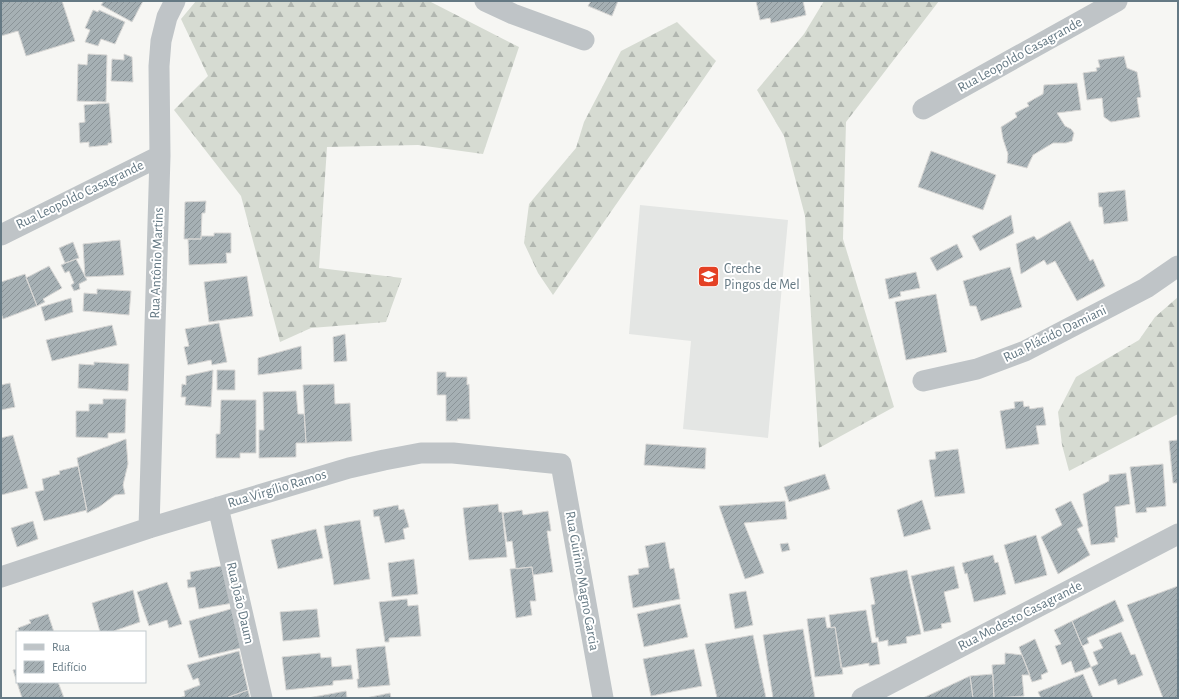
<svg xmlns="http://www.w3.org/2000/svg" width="1179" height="699" font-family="'Alegreya Sans',sans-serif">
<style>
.built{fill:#e4e6e4}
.forest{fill:url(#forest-firs)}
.building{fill:url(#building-hatch);stroke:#d8d7d5}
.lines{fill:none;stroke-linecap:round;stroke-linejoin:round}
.minor{stroke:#bfc4c7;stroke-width:21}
.labels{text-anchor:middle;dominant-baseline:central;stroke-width:4;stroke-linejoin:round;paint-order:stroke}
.street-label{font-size:14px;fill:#657984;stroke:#fff}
.poi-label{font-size:14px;fill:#657984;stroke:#fff;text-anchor:start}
</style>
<defs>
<pattern id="forest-firs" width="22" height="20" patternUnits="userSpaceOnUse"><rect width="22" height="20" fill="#d6dbd2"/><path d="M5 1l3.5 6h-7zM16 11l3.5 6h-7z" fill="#b1b6b0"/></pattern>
<pattern id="building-hatch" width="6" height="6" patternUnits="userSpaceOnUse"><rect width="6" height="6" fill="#a6b0b4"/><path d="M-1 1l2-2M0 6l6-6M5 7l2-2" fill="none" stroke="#8b9498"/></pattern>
</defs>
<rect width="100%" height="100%" fill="#f6f6f3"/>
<path class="built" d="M 640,205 L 788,220 L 768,438 L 683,429 L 691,341 L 629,334 Z"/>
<path class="forest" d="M 196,1 L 429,1 L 519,47 L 483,154 L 418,145 L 327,147 L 319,268 L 402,278 L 386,322 L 311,328 L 280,342 L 241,196 L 174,110 L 208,76 L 181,19 Z
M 824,1 L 939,1 L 846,122 L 843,239 L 894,407 L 819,448 L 805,216 L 784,136 L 757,90 L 804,34 Z
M 677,22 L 716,61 L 553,295 L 538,273 L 524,243 L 529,204 L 576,148 L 584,122 L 621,51 Z
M 1178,297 L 1178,414 L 1069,471 L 1062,445 L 1058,412 L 1076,377 L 1139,340 L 1155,317 Z"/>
<path class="building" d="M 1,1 L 62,1 L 75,41 L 26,56 L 18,31 L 1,36 Z
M 104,1 L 143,1 L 132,22 L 101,5 Z
M 591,1 L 618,1 L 612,16 L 588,6 Z
M 756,1 L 803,1 L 806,15 L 771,23 L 770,18 L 760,20 Z
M 93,10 L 98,12 L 99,10 L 125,22 L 115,44 L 101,39 L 98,46 L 85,42 L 90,30 L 85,28 Z
M 88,54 L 107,55 L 106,102 L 77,101 L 78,64 L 87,65 Z
M 124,54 L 132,57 L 133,82 L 111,81 L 112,59 L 124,60 Z
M 1124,56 L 1127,68 L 1137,72 L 1141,97 L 1137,98 L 1140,117 L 1111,122 L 1104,117 L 1102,98 L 1087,100 L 1083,73 L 1097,71 L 1096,68 L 1100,67 L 1098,60 Z
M 1077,83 L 1081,110 L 1057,113 L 1065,126 L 1071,129 L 1074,133 L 1072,141 L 1066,143 L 1053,143 L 1033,155 L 1027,168 L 1007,163 L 1008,154 L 1003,139 L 1001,127 L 1017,117 L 1015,113 L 1029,106 L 1027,103 L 1043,94 L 1044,85 Z
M 109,103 L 112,143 L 108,143 L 108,145 L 89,147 L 89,142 L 80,143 L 79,123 L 85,122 L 84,105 Z
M 931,151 L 996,175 L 983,210 L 918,187 Z
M 1125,190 L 1128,221 L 1104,224 L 1102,207 L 1099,207 L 1098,193 Z
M 206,201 L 205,213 L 202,213 L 201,239 L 184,239 L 185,202 Z
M 1011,215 L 1014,233 L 980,251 L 972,236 Z
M 1070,221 L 1090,261 L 1093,259 L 1105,286 L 1077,301 L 1055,261 L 1047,265 L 1044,260 L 1021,274 L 1016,244 L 1034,236 L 1037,240 Z
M 214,233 L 231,233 L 231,253 L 226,253 L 227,263 L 189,265 L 188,239 L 201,239 L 201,236 L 214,236 Z
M 120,240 L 124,275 L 85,277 L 83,244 Z
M 73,242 L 79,258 L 65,263 L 59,248 Z
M 957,244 L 963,257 L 937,271 L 930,258 Z
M 76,259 L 87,280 L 79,284 L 80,289 L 74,291 L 71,285 L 74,283 L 69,271 L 65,273 L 61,265 Z
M 49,266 L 62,288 L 43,299 L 45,302 L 37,306 L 26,278 Z
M 1010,267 L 1022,307 L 981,321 L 976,306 L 970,306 L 963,281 Z
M 916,272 L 920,288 L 900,292 L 901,296 L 889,299 L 885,279 Z
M 25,274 L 37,306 L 3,319 L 1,312 L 1,282 Z
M 247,276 L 253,316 L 209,322 L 204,282 Z
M 97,289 L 131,291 L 129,315 L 83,311 L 84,293 L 97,294 Z
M 936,294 L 947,352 L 906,360 L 895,302 Z
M 71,298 L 73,312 L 45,321 L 41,307 Z
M 219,323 L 227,362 L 212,365 L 211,360 L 188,365 L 184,347 L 189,346 L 185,329 Z
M 112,325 L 117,345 L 52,361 L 46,340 Z
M 345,334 L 347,361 L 334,362 L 333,337 Z
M 301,346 L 302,369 L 258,375 L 258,358 Z
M 94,362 L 129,364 L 128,391 L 78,388 L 79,364 L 94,365 Z
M 213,370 L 211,407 L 185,405 L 186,397 L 181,397 L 182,384 L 186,385 L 186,376 Z
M 217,370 L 235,370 L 235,390 L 217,390 Z
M 437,372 L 446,372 L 446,377 L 467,377 L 467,385 L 469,384 L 470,419 L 457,419 L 458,421 L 446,421 L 446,395 L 437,395 Z
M 10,383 L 15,407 L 1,410 L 1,385 Z
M 334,384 L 335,404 L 350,403 L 352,441 L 306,443 L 303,385 Z
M 296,391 L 298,414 L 304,414 L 306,443 L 296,443 L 296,457 L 259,458 L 259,430 L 264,430 L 263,392 Z
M 103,399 L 126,399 L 125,433 L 108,433 L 108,438 L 76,437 L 76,411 L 89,411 L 89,404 L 103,404 Z
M 221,400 L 256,400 L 256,453 L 240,453 L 240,458 L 216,458 L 216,434 L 220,434 Z
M 1023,401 L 1024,407 L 1029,406 L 1030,409 L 1043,407 L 1046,425 L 1036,426 L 1039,444 L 1006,449 L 1000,411 L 1015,408 L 1014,402 Z
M 13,435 L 28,488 L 1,495 L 1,438 Z
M 126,439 L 128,464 L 123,485 L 125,494 L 115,495 L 99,507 L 87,513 L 77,458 Z
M 1178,440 L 1178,483 L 1173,483 L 1169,441 Z
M 646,444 L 706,448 L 705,469 L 644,465 Z
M 958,449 L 965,493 L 935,497 L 929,460 L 936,459 L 935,452 Z
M 1163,464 L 1166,506 L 1146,508 L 1147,512 L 1136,513 L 1130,467 Z
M 78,466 L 87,510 L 44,521 L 35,492 L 44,490 L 42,479 L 60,474 L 59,471 Z
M 1126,473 L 1130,504 L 1115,507 L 1118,538 L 1115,537 L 1115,542 L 1091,545 L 1083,494 L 1109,481 L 1109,475 Z
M 825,474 L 830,489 L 789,502 L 784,487 Z
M 922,500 L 931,529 L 904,537 L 897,510 Z
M 785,501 L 787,519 L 744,523 L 764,573 L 745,579 L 719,506 Z
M 1071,501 L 1083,526 L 1077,529 L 1090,555 L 1058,574 L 1041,537 L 1062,525 L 1055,509 Z
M 498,504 L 499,512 L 502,512 L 507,557 L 469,560 L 463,508 Z
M 398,505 L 399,510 L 404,509 L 409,527 L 403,529 L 405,539 L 385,543 L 379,516 L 374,517 L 373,510 Z
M 522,510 L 523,515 L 548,511 L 551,531 L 547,531 L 553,572 L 533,575 L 532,567 L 516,569 L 512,541 L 507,542 L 503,513 Z
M 360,520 L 370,579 L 334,585 L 324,526 Z
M 33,521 L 38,539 L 17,547 L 11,528 Z
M 316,529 L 323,558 L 278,569 L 271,540 Z
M 1036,535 L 1047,575 L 1015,584 L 1004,545 Z
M 665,542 L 670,569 L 674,568 L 680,599 L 633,608 L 628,576 L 639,574 L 638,569 L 649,567 L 645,546 Z
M 788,543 L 790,550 L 782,552 L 780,544 Z
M 993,555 L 995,563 L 998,562 L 1006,594 L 974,602 L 967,573 L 965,574 L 962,563 Z
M 414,559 L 418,594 L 392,597 L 388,563 Z
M 226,565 L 233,603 L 199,609 L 195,587 L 188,588 L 187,580 L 191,579 L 190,572 Z
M 954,566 L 959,588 L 944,592 L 951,622 L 941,624 L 942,628 L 924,632 L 911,576 Z
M 532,567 L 536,601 L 530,601 L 532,615 L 516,618 L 510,569 Z
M 907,570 L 921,634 L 906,637 L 907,643 L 888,646 L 888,640 L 879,642 L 878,637 L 876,638 L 871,605 L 875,604 L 870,578 Z
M 167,582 L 182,624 L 169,628 L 167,620 L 149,626 L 137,592 Z
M 1178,586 L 1178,698 L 1163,698 L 1127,605 Z
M 133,590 L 140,622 L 111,632 L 100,632 L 92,603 Z
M 746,591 L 753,625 L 735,629 L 729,594 Z
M 407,599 L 408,606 L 418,605 L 421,636 L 389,638 L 389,642 L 385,642 L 379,602 Z
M 1115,600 L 1124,621 L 1087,638 L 1089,643 L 1082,646 L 1072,621 Z
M 680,604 L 688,637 L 644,647 L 637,614 Z
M 234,608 L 245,647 L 199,658 L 189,621 Z
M 317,609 L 320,637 L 283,641 L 280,612 Z
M 866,610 L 872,643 L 877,642 L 880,664 L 869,666 L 869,663 L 841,668 L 835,627 L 831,628 L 829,615 Z
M 48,614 L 54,632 L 19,632 L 18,628 L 31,623 L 29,620 Z
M 825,617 L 827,628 L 835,627 L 843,674 L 815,677 L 807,619 Z
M 1072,621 L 1091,667 L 1075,673 L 1071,661 L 1062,665 L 1055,646 L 1061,644 L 1054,630 Z
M 803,629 L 815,698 L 773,698 L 763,635 Z
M 1121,632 L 1131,655 L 1135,654 L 1143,675 L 1118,685 L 1116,679 L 1099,686 L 1091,667 L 1098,664 L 1093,652 L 1103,648 L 1099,640 Z
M 753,635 L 766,698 L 717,698 L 705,644 Z
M 1035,639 L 1048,672 L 1041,675 L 1042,679 L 1032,682 L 1019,647 Z
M 385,646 L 390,685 L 358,688 L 357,679 L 359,679 L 356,649 Z
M 694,649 L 702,686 L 651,696 L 643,659 Z
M 239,651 L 248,690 L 226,698 L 179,698 L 185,696 L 184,691 L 200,685 L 198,678 L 193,680 L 187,665 Z
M 320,653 L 321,658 L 331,657 L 332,667 L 351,665 L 353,679 L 333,681 L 333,685 L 286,690 L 282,657 Z
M 1005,653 L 1022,655 L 1030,675 L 1022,675 L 1024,696 L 994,698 L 992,665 L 1005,664 Z
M 17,669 L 17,682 L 58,682 L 64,698 L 22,698 L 13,670 Z
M 993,674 L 994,698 L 973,698 L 970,676 Z
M 1083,674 L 1093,698 L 1041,698 L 1038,692 Z
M 970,676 L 973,698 L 923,698 Z
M 248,690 L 250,698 L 226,698 Z
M 346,691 L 347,698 L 308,698 Z
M 390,693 L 391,698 L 366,698 Z"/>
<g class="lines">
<path class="minor" d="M 485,1 L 513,14 L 584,40
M 923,109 L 1117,1
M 1,235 L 160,156
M 923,381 L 977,369 L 1025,351 L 1146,288 L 1178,266
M 218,507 L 262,698
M 149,528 L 160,156 L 159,66 L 161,41 L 167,17 L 175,1
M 1,577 L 149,528 L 349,468 L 384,460 L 421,453 L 453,453 L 561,464 L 603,698
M 862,698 L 1178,534"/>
</g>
<defs>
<symbol id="school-square" viewBox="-11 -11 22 22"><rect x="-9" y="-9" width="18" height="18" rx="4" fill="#e44125" stroke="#fff"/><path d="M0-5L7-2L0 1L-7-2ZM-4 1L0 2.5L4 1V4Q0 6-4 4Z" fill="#fff"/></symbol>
</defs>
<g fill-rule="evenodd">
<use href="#school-square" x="696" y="264" width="25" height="25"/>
</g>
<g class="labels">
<g class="street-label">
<text transform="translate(1020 55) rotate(-29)">Rua Leopoldo Casagrande</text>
<text transform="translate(80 195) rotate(-26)">Rua Leopoldo Casagrande</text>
<text transform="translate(157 263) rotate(-88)">Rua Antônio Martins</text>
<text transform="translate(1055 334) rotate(-26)">Rua Plácido Damiani</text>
<text transform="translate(277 489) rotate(-17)">Rua Virgílio Ramos</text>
<text transform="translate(582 581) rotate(80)">Rua Guirino Magno Garcia</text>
<text transform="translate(240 603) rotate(77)">Rua João Daum</text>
<text transform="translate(1020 616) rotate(-27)">Rua Modesto Casagrande</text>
</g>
<g class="poi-label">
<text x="724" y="269">Creche<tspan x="724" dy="16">Pingos de Mel</tspan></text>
</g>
</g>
<rect width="1179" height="699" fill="none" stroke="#657984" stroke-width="4"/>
<rect x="16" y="631" width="130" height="52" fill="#ffffff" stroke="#c1c9ce"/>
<rect x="24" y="644" width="20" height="6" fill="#bfc4c7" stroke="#c1c9ce"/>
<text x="52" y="651" font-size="12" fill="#657984">Rua</text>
<rect x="24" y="661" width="20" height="12" fill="url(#building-hatch)" stroke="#c1c9ce"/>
<text x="52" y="671" font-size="12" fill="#657984">Edifício</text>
</svg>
